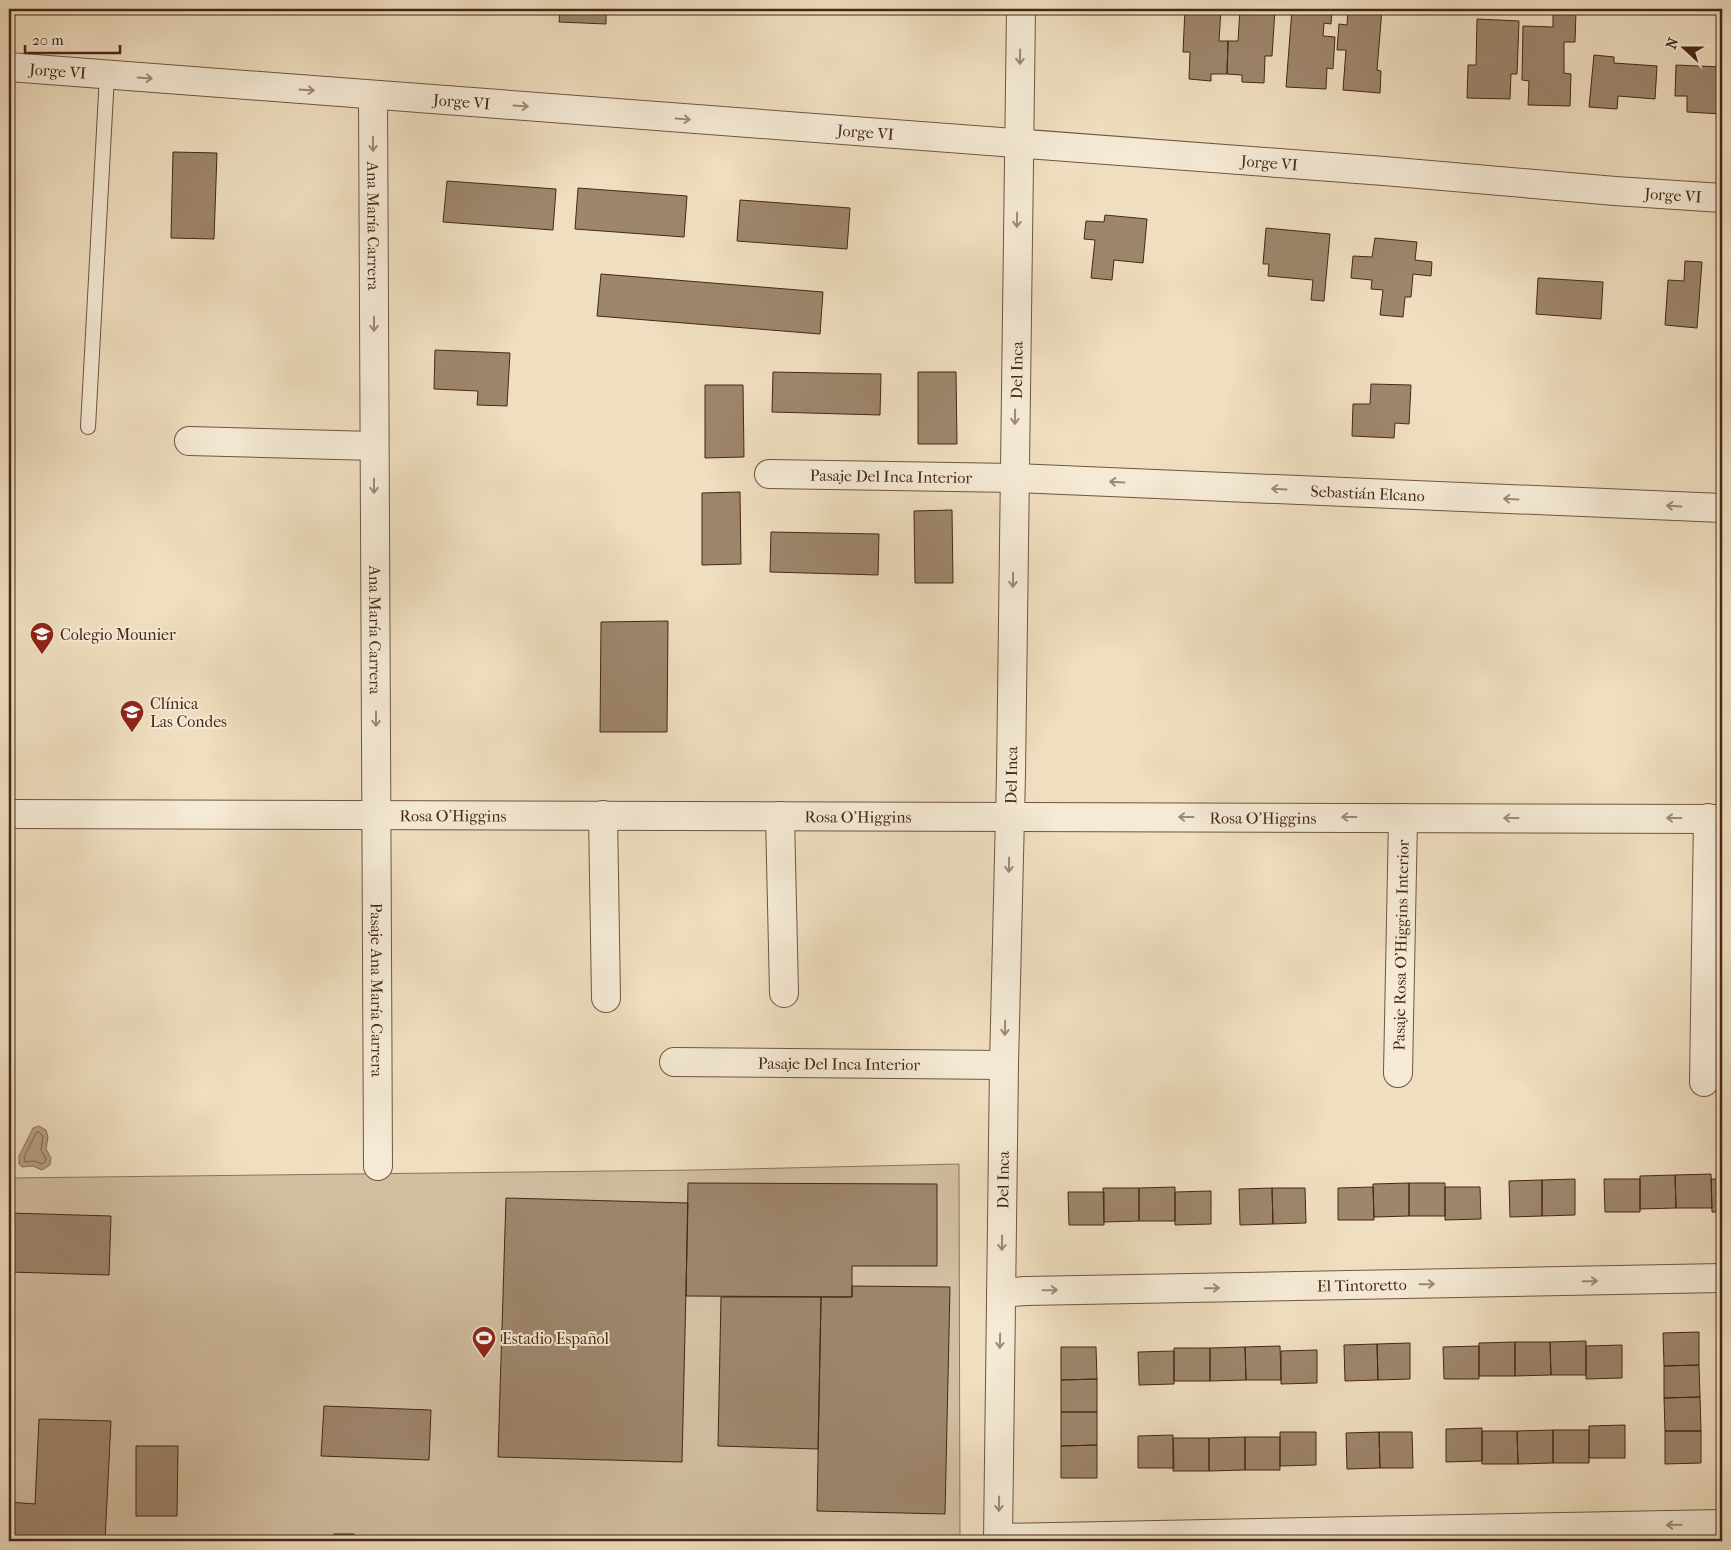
<svg xmlns="http://www.w3.org/2000/svg" width="1731" height="1550" font-family="'IM FELL French Canon',serif">
<style>
.green{fill:#d2bfa2;stroke:#8c735c}
.water{fill:#b6a086;stroke:#89705a}
.lines{fill:none;stroke-linecap:round;stroke-linejoin:round}
.shore{stroke:#7e644e;stroke-width:1}
.building{fill:#9e866e;stroke:#462717}
.service-casing{stroke:#705541;stroke-width:16}
.minor-casing{stroke:#705541;stroke-width:30}
.tertiary-casing{stroke:#705541;stroke-width:30}
.service{stroke:#f5ead5;stroke-width:14}
.minor{stroke:#f5ead5;stroke-width:28}
.tertiary{stroke:#f5ead5;stroke-width:28}
.oneway{stroke:#9e8876}
.labels{text-anchor:middle;dominant-baseline:central;stroke-width:4;stroke-linejoin:round;paint-order:stroke}
.street-label{font-size:16px;fill:#462717;stroke:#f5ead5}
.poi-label{font-size:16px;fill:#462717;stroke:#f5ead5;text-anchor:start}
</style>
<rect width="100%" height="100%" fill="#efdebf"/>
<filter id="stains"><feTurbulence type="fractalNoise" baseFrequency=".004" numOctaves="4"/><feColorMatrix values="0 0 0 0 .2 0 0 0 0 .09 0 0 0 0 .02 0 0 0 .5 -.17"/></filter>
<radialGradient id="worn" r=".72"><stop offset=".6" stop-color="#630" stop-opacity="0"/><stop offset="1" stop-color="#630" stop-opacity=".3"/></radialGradient>
<path class="green" d="M 959,1164 L 960,1541 L 9,1541 L 9,1178 L 699,1170 Z"/>
<path class="water" d="M 39,1126 L 46,1130 L 48,1137 L 46,1149 L 51,1158 L 50,1165 L 42,1170 L 33,1166 L 22,1167 L 19,1164 L 19,1156 L 33,1128 Z"/>
<g class="lines">
<path class="shore" d="M 39,1132 L 43,1136 L 41,1150 L 46,1159 L 45,1162 L 42,1164 L 34,1161 L 25,1162 L 24,1157 L 36,1133 Z"/>
</g>
<path class="building" d="M 329,9 L 375,9 L 375,13 L 330,14 Z
M 560,9 L 606,9 L 606,24 L 559,22 Z
M 1185,9 L 1221,9 L 1219,41 L 1228,41 L 1227,74 L 1211,74 L 1211,81 L 1189,79 L 1190,52 L 1183,52 Z
M 1240,9 L 1275,9 L 1272,56 L 1265,56 L 1264,83 L 1242,82 L 1242,75 L 1227,74 L 1228,41 L 1238,41 Z
M 1292,9 L 1332,9 L 1331,24 L 1324,23 L 1323,36 L 1335,37 L 1333,69 L 1327,68 L 1326,89 L 1286,87 Z
M 1348,9 L 1382,9 L 1377,70 L 1381,71 L 1380,93 L 1343,90 L 1346,50 L 1337,50 L 1339,24 L 1347,25 Z
M 1553,11 L 1576,11 L 1575,42 L 1564,42 L 1564,73 L 1571,74 L 1570,106 L 1528,105 L 1529,81 L 1522,80 L 1523,26 L 1553,27 Z
M 1477,19 L 1519,21 L 1517,74 L 1511,74 L 1510,99 L 1467,98 L 1468,65 L 1476,65 Z
M 1594,55 L 1614,57 L 1614,63 L 1657,66 L 1655,99 L 1618,96 L 1617,109 L 1589,107 Z
M 1676,65 L 1722,67 L 1722,114 L 1687,112 L 1687,96 L 1675,96 Z
M 173,152 L 217,153 L 214,239 L 171,238 Z
M 447,181 L 556,189 L 553,230 L 443,222 Z
M 578,188 L 687,196 L 684,237 L 575,229 Z
M 740,200 L 850,208 L 847,249 L 737,241 Z
M 1105,215 L 1147,219 L 1143,263 L 1114,260 L 1112,280 L 1091,278 L 1095,240 L 1084,239 L 1086,221 L 1104,222 Z
M 1266,228 L 1330,234 L 1324,301 L 1311,300 L 1313,280 L 1268,276 L 1269,264 L 1263,264 Z
M 1375,238 L 1417,242 L 1415,260 L 1432,262 L 1431,276 L 1413,274 L 1411,297 L 1405,297 L 1403,317 L 1380,315 L 1383,290 L 1371,289 L 1372,280 L 1351,278 L 1353,256 L 1372,257 Z
M 1685,261 L 1702,262 L 1697,328 L 1665,325 L 1668,280 L 1684,281 Z
M 1722,269 L 1722,335 L 1717,335 Z
M 601,274 L 823,292 L 820,334 L 597,316 Z
M 1538,278 L 1603,282 L 1601,319 L 1536,314 Z
M 435,350 L 510,353 L 507,406 L 477,405 L 478,391 L 434,389 Z
M 773,372 L 881,374 L 880,415 L 772,412 Z
M 918,372 L 956,372 L 957,444 L 918,444 Z
M 1371,384 L 1411,385 L 1409,424 L 1395,423 L 1394,438 L 1352,436 L 1353,404 L 1370,404 Z
M 705,385 L 743,385 L 744,457 L 705,458 Z
M 740,492 L 741,564 L 702,565 L 702,493 Z
M 952,510 L 953,583 L 915,583 L 914,511 Z
M 771,532 L 879,534 L 878,575 L 770,572 Z
M 668,621 L 667,732 L 600,732 L 601,622 Z
M 1711,1174 L 1712,1208 L 1676,1208 L 1675,1175 Z
M 1675,1175 L 1676,1208 L 1640,1209 L 1640,1176 Z
M 1575,1179 L 1575,1215 L 1542,1216 L 1542,1180 Z
M 1604,1179 L 1640,1179 L 1640,1212 L 1605,1212 Z
M 1711,1179 L 1722,1179 L 1722,1212 L 1712,1212 Z
M 1542,1180 L 1542,1216 L 1510,1217 L 1509,1181 Z
M 688,1183 L 937,1184 L 937,1266 L 852,1266 L 852,1297 L 686,1296 Z
M 1409,1183 L 1445,1183 L 1445,1216 L 1409,1216 Z
M 1409,1183 L 1409,1216 L 1374,1217 L 1373,1184 Z
M 1175,1187 L 1175,1221 L 1139,1221 L 1139,1188 Z
M 1373,1187 L 1374,1220 L 1338,1220 L 1338,1188 Z
M 1445,1187 L 1480,1187 L 1481,1219 L 1445,1220 Z
M 1103,1188 L 1139,1188 L 1139,1221 L 1104,1222 Z
M 1272,1188 L 1305,1188 L 1306,1223 L 1273,1224 Z
M 1272,1188 L 1273,1224 L 1240,1225 L 1239,1189 Z
M 1211,1191 L 1211,1224 L 1175,1225 L 1175,1192 Z
M 1068,1192 L 1104,1192 L 1104,1225 L 1069,1225 Z
M 506,1198 L 688,1203 L 682,1462 L 498,1457 Z
M 9,1213 L 111,1216 L 109,1275 L 9,1272 Z
M 852,1286 L 950,1287 L 945,1514 L 817,1511 L 821,1297 L 852,1297 Z
M 721,1297 L 821,1297 L 818,1449 L 718,1446 Z
M 1699,1332 L 1699,1365 L 1664,1366 L 1663,1333 Z
M 1586,1341 L 1586,1375 L 1551,1375 L 1550,1342 Z
M 1515,1342 L 1550,1342 L 1551,1375 L 1515,1376 Z
M 1515,1342 L 1515,1376 L 1479,1376 L 1479,1343 Z
M 1410,1343 L 1410,1379 L 1378,1380 L 1377,1344 Z
M 1377,1344 L 1378,1380 L 1345,1381 L 1344,1345 Z
M 1622,1345 L 1622,1378 L 1586,1379 L 1586,1346 Z
M 1280,1346 L 1281,1380 L 1246,1380 L 1245,1347 Z
M 1479,1346 L 1479,1379 L 1444,1379 L 1443,1347 Z
M 1061,1347 L 1096,1347 L 1097,1379 L 1061,1380 Z
M 1245,1347 L 1246,1380 L 1210,1381 L 1210,1348 Z
M 1174,1348 L 1210,1348 L 1210,1381 L 1174,1381 Z
M 1317,1350 L 1317,1383 L 1281,1384 L 1281,1351 Z
M 1174,1351 L 1174,1384 L 1139,1385 L 1138,1352 Z
M 1699,1365 L 1700,1397 L 1664,1398 L 1664,1366 Z
M 1097,1379 L 1097,1412 L 1061,1412 L 1061,1380 Z
M 1700,1397 L 1701,1431 L 1665,1431 L 1664,1398 Z
M 324,1406 L 431,1410 L 429,1460 L 321,1456 Z
M 1061,1412 L 1097,1412 L 1097,1445 L 1061,1446 Z
M 39,1419 L 111,1421 L 105,1541 L 9,1541 L 9,1502 L 35,1504 Z
M 1625,1425 L 1625,1458 L 1589,1458 L 1589,1426 Z
M 1482,1428 L 1482,1461 L 1446,1462 L 1446,1429 Z
M 1553,1430 L 1553,1463 L 1518,1464 L 1517,1431 Z
M 1553,1430 L 1589,1430 L 1589,1463 L 1553,1463 Z
M 1482,1431 L 1517,1431 L 1518,1464 L 1482,1464 Z
M 1665,1431 L 1701,1431 L 1701,1463 L 1665,1464 Z
M 1280,1432 L 1316,1432 L 1316,1465 L 1280,1466 Z
M 1379,1432 L 1412,1432 L 1413,1468 L 1380,1468 Z
M 1379,1432 L 1380,1468 L 1347,1469 L 1346,1433 Z
M 1173,1435 L 1174,1468 L 1138,1468 L 1138,1436 Z
M 1245,1437 L 1280,1437 L 1280,1470 L 1245,1470 Z
M 1245,1437 L 1245,1470 L 1209,1471 L 1209,1438 Z
M 1173,1438 L 1209,1438 L 1209,1471 L 1173,1471 Z
M 1097,1445 L 1097,1478 L 1061,1478 L 1061,1446 Z
M 136,1446 L 178,1446 L 177,1516 L 136,1516 Z
M 334,1534 L 354,1534 L 354,1541 L 334,1541 Z
M 137,1537 L 177,1539 L 177,1541 L 137,1541 Z"/>
<g class="lines">
<defs>
<path id="service" d="M 88,427 L 107,75"/>
<g id="minor">
<path id="s1" d="M 373,95 L 378,1166"/>
<path d="M 189,441 L 374,446"/>
<path id="s2" d="M 769,474 L 1014,478"/>
<path d="M 603,815 L 606,998"/>
<path d="M 780,816 L 784,993"/>
<path id="s3" d="M 674,1062 L 1004,1065"/>
<path id="s4" d="M 1398,1073 L 1403,818"/>
<path d="M 1704,1082 L 1708,818"/>
<path id="s5" d="M 1001,1293 L 1025,1291 L 1722,1278"/>
<path d="M 998,1538 L 1722,1524"/>
</g>
<g id="tertiary">
<path id="s6" d="M 9,67 L 1384,171 L 1615,191 L 1722,198"/>
<path id="s7" d="M 1014,478 L 1722,508"/>
<path id="s8" d="M 9,814 L 1722,819"/>
<path id="s9" d="M 998,1541 L 1004,1065 L 1011,774 L 1021,9"/>
</g>
</defs>
<use href="#service" class="service-casing"/>
<use href="#minor" class="minor-casing"/>
<use href="#tertiary" class="tertiary-casing"/>
<use href="#service" class="service"/>
<use href="#minor" class="minor"/>
<use href="#tertiary" class="tertiary"/>
</g>
<defs><path id="oneway-shaft" d="M-6 0H5M1.5-3L5.5 0L1.5 3" fill="none" stroke-width="1.6" stroke-linecap="round" stroke-linejoin="round" transform="scale(1.25)"/></defs>
<g class="oneway">
<use href="#oneway-shaft" transform="translate(1020 57) rotate(91)"/>
<use href="#oneway-shaft" transform="translate(145 78) rotate(4)"/>
<use href="#oneway-shaft" transform="translate(307 90) rotate(4)"/>
<use href="#oneway-shaft" transform="translate(521 106) rotate(4)"/>
<use href="#oneway-shaft" transform="translate(683 119) rotate(4)"/>
<use href="#oneway-shaft" transform="translate(373 144) rotate(90)"/>
<use href="#oneway-shaft" transform="translate(1017 220) rotate(91)"/>
<use href="#oneway-shaft" transform="translate(374 324) rotate(90)"/>
<use href="#oneway-shaft" transform="translate(1015 417) rotate(91)"/>
<use href="#oneway-shaft" transform="translate(1117 482) rotate(-177)"/>
<use href="#oneway-shaft" transform="translate(374 486) rotate(90)"/>
<use href="#oneway-shaft" transform="translate(1279 489) rotate(-177)"/>
<use href="#oneway-shaft" transform="translate(1511 499) rotate(-177)"/>
<use href="#oneway-shaft" transform="translate(1674 506) rotate(-177)"/>
<use href="#oneway-shaft" transform="translate(1013 580) rotate(91)"/>
<use href="#oneway-shaft" transform="translate(376 719) rotate(90)"/>
<use href="#oneway-shaft" transform="translate(1186 817) rotate(-180)"/>
<use href="#oneway-shaft" transform="translate(1349 817) rotate(-180)"/>
<use href="#oneway-shaft" transform="translate(1511 818) rotate(-180)"/>
<use href="#oneway-shaft" transform="translate(1674 818) rotate(-180)"/>
<use href="#oneway-shaft" transform="translate(1009 865) rotate(91)"/>
<use href="#oneway-shaft" transform="translate(1005 1028) rotate(91)"/>
<use href="#oneway-shaft" transform="translate(1002 1243) rotate(91)"/>
<use href="#oneway-shaft" transform="translate(1590 1281) rotate(-1)"/>
<use href="#oneway-shaft" transform="translate(1427 1284) rotate(-1)"/>
<use href="#oneway-shaft" transform="translate(1212 1288) rotate(-1)"/>
<use href="#oneway-shaft" transform="translate(1050 1290) rotate(-1)"/>
<use href="#oneway-shaft" transform="translate(1000 1341) rotate(91)"/>
<use href="#oneway-shaft" transform="translate(999 1504) rotate(91)"/>
<use href="#oneway-shaft" transform="translate(1674 1525) rotate(179)"/>
</g>
<defs>
<symbol id="school-pin" viewBox="-11 -11 22 30"><path d="M0 17L-7.5 6A9.5 9.5 0 1 1 7.5 6Z" fill="#8f2418" stroke="#f5ead5"/><path d="M0-5L7-2L0 1L-7-2ZM-4 1L0 2.5L4 1V4Q0 6-4 4Z" fill="#fff"/></symbol>
<symbol id="stadium-pin" viewBox="-11 -11 22 30"><path d="M0 17L-7.5 6A9.5 9.5 0 1 1 7.5 6Z" fill="#8f2418" stroke="#f5ead5"/><path d="M0-5a6.5 5 0 1 0 0 10a6.5 5 0 1 0 0-10ZM-3.5-1.8h7v3.6h-7Z" fill="#fff"/></symbol>
</defs>
<g fill-rule="evenodd">
<use href="#school-pin" x="28" y="620" width="28" height="38"/>
<use href="#school-pin" x="118" y="698" width="28" height="38"/>
<use href="#stadium-pin" x="470" y="1324" width="28" height="38"/>
</g>
<g class="labels">
<g class="street-label">
<text stroke="none"><textPath href="#s6" startOffset="49">Jorge VI</textPath></text>
<text stroke="none"><textPath href="#s6" startOffset="454">Jorge VI</textPath></text>
<text stroke="none"><textPath href="#s6" startOffset="859">Jorge VI</textPath></text>
<text stroke="none"><textPath href="#s6" startOffset="1264">Jorge VI</textPath></text>
<text stroke="none"><textPath href="#s6" startOffset="1669">Jorge VI</textPath></text>
<text stroke="none"><textPath href="#s1" startOffset="131">Ana María Carrera</textPath></text>
<text stroke="none"><textPath href="#s9" startOffset="1171">Del Inca</textPath></text>
<text stroke="none"><textPath href="#s2" startOffset="122">Pasaje Del Inca Interior</textPath></text>
<text stroke="none"><textPath href="#s7" startOffset="354">Sebastián Elcano</textPath></text>
<text stroke="none"><textPath href="#s1" startOffset="535">Ana María Carrera</textPath></text>
<text stroke="none"><textPath href="#s9" startOffset="766">Del Inca</textPath></text>
<text stroke="none"><textPath href="#s8" startOffset="444">Rosa O'Higgins</textPath></text>
<text stroke="none"><textPath href="#s8" startOffset="849">Rosa O'Higgins</textPath></text>
<text stroke="none"><textPath href="#s8" startOffset="1254">Rosa O'Higgins</textPath></text>
<text stroke="none"><textPath href="#s4" startOffset="128">Pasaje Rosa O'Higgins Interior</textPath></text>
<text stroke="none"><textPath href="#s1" startOffset="895">Pasaje Ana María Carrera</textPath></text>
<text stroke="none"><textPath href="#s3" startOffset="165">Pasaje Del Inca Interior</textPath></text>
<text stroke="none"><textPath href="#s9" startOffset="361">Del Inca</textPath></text>
<text stroke="none"><textPath href="#s5" startOffset="361">El Tintoretto</textPath></text>
</g>
<g class="poi-label">
<text x="60" y="634">Colegio Mounier</text>
<text x="150" y="703">Clínica<tspan x="150" dy="18">Las Condes</tspan></text>
<text x="502" y="1338">Estadio Español</text>
</g>
</g>
<rect width="1731" height="1550" fill="none" stroke="#efdebf" stroke-width="30"/>
<rect x="10" y="10" width="1711" height="1530" fill="none" stroke="#462717" stroke-width="2.5"/>
<rect x="15" y="15" width="1701" height="1520" fill="none" stroke="#462717"/>
<g transform="translate(1684 48) rotate(291)" stroke="#f5ead5" stroke-width="4" paint-order="stroke">
<path d="M0-4L9 19L0 12L-9 19Z" fill="#462717"/>
<text y="-8" font-size="14" font-weight="bold" text-anchor="middle" fill="#462717">N</text>
</g>
<path d="M25 45v8h95v-8" fill="none" stroke="#462717" stroke-width="2.5"/>
<text x="32" y="45" font-size="15" fill="#462717" stroke="#f5ead5" stroke-width="4" paint-order="stroke">20 m</text>
<rect width="100%" height="100%" filter="url(#stains)"/>
<rect width="100%" height="100%" fill="url(#worn)"/>
</svg>
